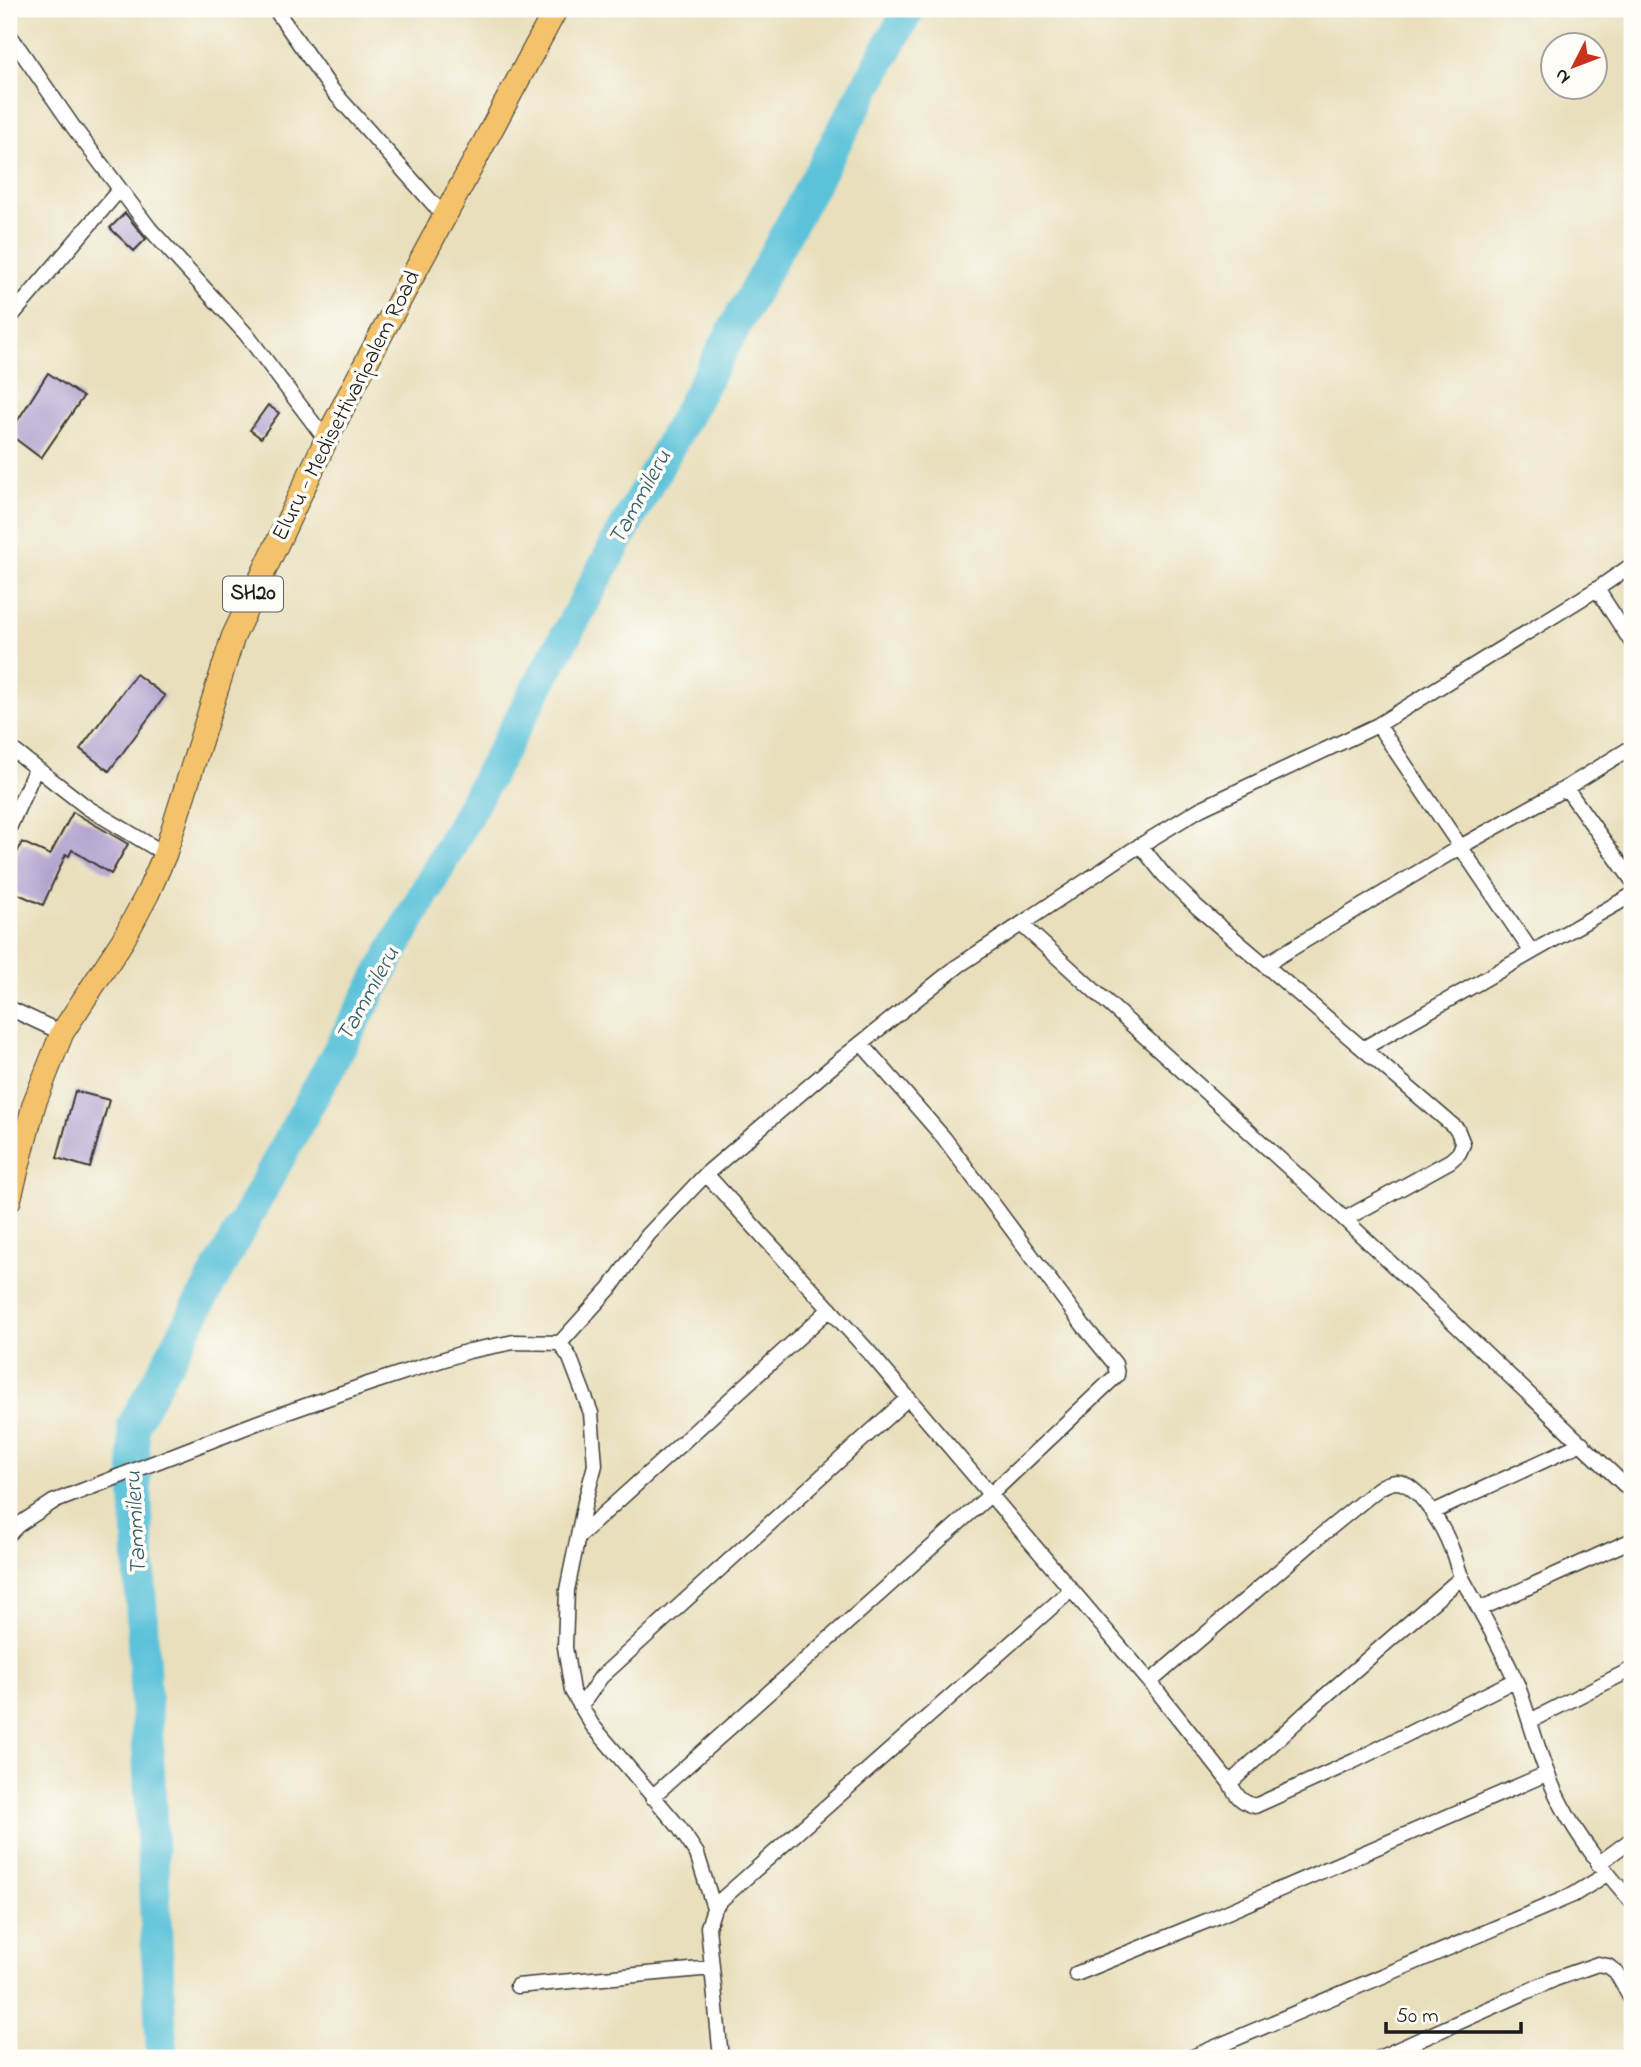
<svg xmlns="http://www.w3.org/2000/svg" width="1641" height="2067" font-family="'Indie Flower',sans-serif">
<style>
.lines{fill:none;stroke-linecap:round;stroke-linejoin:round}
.river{stroke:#5bc2d9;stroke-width:32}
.building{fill:#b2a2cf}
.minor-casing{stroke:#3b3934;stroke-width:17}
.primary-casing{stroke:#3b3934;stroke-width:25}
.minor{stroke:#fff;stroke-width:14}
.primary{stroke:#f3c26a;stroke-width:23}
.labels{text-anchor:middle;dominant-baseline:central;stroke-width:7;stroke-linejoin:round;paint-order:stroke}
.shield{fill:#fdfcf7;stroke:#605f5e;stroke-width:2}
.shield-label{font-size:21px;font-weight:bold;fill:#1c1c1c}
.street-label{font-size:23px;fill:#1c1c1c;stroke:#fdfcf7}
.water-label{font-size:24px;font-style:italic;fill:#355e68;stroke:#fdfcf7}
</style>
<rect width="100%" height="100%" fill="#fdfcf7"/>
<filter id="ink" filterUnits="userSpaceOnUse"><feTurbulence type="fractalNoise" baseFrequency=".0143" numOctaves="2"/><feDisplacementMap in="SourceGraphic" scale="14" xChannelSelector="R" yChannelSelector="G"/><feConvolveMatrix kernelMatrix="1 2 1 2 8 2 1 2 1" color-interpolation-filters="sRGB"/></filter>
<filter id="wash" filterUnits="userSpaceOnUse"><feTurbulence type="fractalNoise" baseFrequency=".00686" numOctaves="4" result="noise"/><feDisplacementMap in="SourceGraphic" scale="28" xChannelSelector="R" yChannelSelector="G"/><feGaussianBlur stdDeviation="1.57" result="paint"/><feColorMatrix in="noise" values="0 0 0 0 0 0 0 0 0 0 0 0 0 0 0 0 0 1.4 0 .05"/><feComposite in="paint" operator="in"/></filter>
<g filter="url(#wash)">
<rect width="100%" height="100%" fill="#e9dfbc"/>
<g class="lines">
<path class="river" d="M 162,2058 L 133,1425 L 909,9"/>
</g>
<g id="blocks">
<path class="building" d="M 125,213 L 146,239 L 134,251 L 110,228 Z
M 48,373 L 83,397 L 41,458 L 9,434 Z
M 268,405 L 279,413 L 261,438 L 250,430 Z
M 136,674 L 165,696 L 109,771 L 80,749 Z
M 73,812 L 128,844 L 111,874 L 72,850 L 69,856 L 66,854 L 43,905 L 9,890 L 9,871 L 22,842 L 50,855 Z
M 75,1091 L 109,1100 L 90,1168 L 57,1158 Z"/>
</g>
</g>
<g filter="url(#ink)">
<use href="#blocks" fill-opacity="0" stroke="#3b3934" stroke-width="2"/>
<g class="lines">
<defs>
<path id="minor" d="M 275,9 L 332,90 L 445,217
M 9,34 L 74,128 L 150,229 L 246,334 L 326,440
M 9,319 L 120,189
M 1597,589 L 1632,643
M 1378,725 L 1531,951
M 9,747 L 88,808 L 165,854
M 1566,788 L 1632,880
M 9,828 L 36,768
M 1140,845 L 1164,875 L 1197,907 L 1457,1129 L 1463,1144 L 1459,1153 L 1450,1161 L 1345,1219
M 1021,924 L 1319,1195 L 1632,1492
M 1266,964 L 1460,847 L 1566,788 L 1632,747
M 9,1008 L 62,1033
M 1364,1048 L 1632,895
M 706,1174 L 869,1352 L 1150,1682 L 1230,1783 C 1237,1797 1241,1802 1255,1806 L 1354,1761 L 1515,1680
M 560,1343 L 570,1358 L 591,1413 L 595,1465 L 585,1502 L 567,1590 L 565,1647 L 572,1691 L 592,1725 L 679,1827 L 697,1854 L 714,1908
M 1433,1512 L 1582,1443
M 9,1534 L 18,1525 L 53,1502 L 259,1422 L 368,1384 L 469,1351 L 514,1342 L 560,1343 L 610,1288 L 648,1235 L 706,1174 L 835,1064 L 958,966 L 1131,851 L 1200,809 L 1378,725 L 1597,589 L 1632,565
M 578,1537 L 830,1309
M 1480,1609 L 1632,1540
M 1150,1682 L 1314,1541 L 1378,1489 C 1384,1485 1389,1482 1397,1482 C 1420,1484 1445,1531 1452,1550 C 1456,1560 1458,1571 1463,1580 C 1482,1614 1502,1648 1517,1684 C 1532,1724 1541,1766 1561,1804 C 1580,1841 1605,1871 1632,1902
M 581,1706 L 601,1677 L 908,1398
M 1530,1721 L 1632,1669
M 1230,1783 L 1309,1710 L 1462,1577
M 652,1797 L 990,1495 L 1117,1375 L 1115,1364 L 1083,1325 L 944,1138 L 861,1043
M 1598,1864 L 1632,1839
M 1076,1974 L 1209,1920 L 1546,1774
M 517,1986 L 712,1968
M 721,2058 L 708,1927 L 714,1908 L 722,1899 L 1071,1590
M 1190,2058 L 1573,1895 L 1607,1874
M 1379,2058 L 1555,1979 L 1598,1964 L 1608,1966 L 1616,1972 L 1632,2001"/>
<path id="primary" d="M 9,1201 L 34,1104 L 62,1033 L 123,940 L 148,893 L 165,854 L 233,637 L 326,440 L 360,374 L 556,9"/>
</defs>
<use href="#minor" class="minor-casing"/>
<use href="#primary" class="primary-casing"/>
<use href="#minor" class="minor"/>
<use href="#primary" class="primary"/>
</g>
</g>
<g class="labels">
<rect class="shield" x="223" y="576.5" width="60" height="35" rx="5"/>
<g class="shield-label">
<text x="253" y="594">SH20</text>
</g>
<g class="street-label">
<text transform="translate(347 406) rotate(-63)">Eluru - Medisettivaripalem Road</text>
</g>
<g class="water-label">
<text transform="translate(641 498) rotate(-61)">Tammileru</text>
<text transform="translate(369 995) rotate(-61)">Tammileru</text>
<text transform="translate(137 1523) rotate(-93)">Tammileru</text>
</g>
</g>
<rect width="1641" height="2067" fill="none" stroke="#fdfcf7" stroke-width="35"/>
<g transform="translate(1574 66) rotate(228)"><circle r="33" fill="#fdfcf7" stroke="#a3a29f" stroke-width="2"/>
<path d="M0-5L12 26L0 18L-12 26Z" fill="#c8321e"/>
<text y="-10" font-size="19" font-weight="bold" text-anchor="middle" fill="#1c1c1c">N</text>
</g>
<path d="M1386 2022v10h135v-10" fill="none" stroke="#1c1c1c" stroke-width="3.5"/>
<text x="1396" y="2022" font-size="21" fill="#1c1c1c" stroke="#fdfcf7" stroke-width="5" paint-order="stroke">50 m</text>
</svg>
